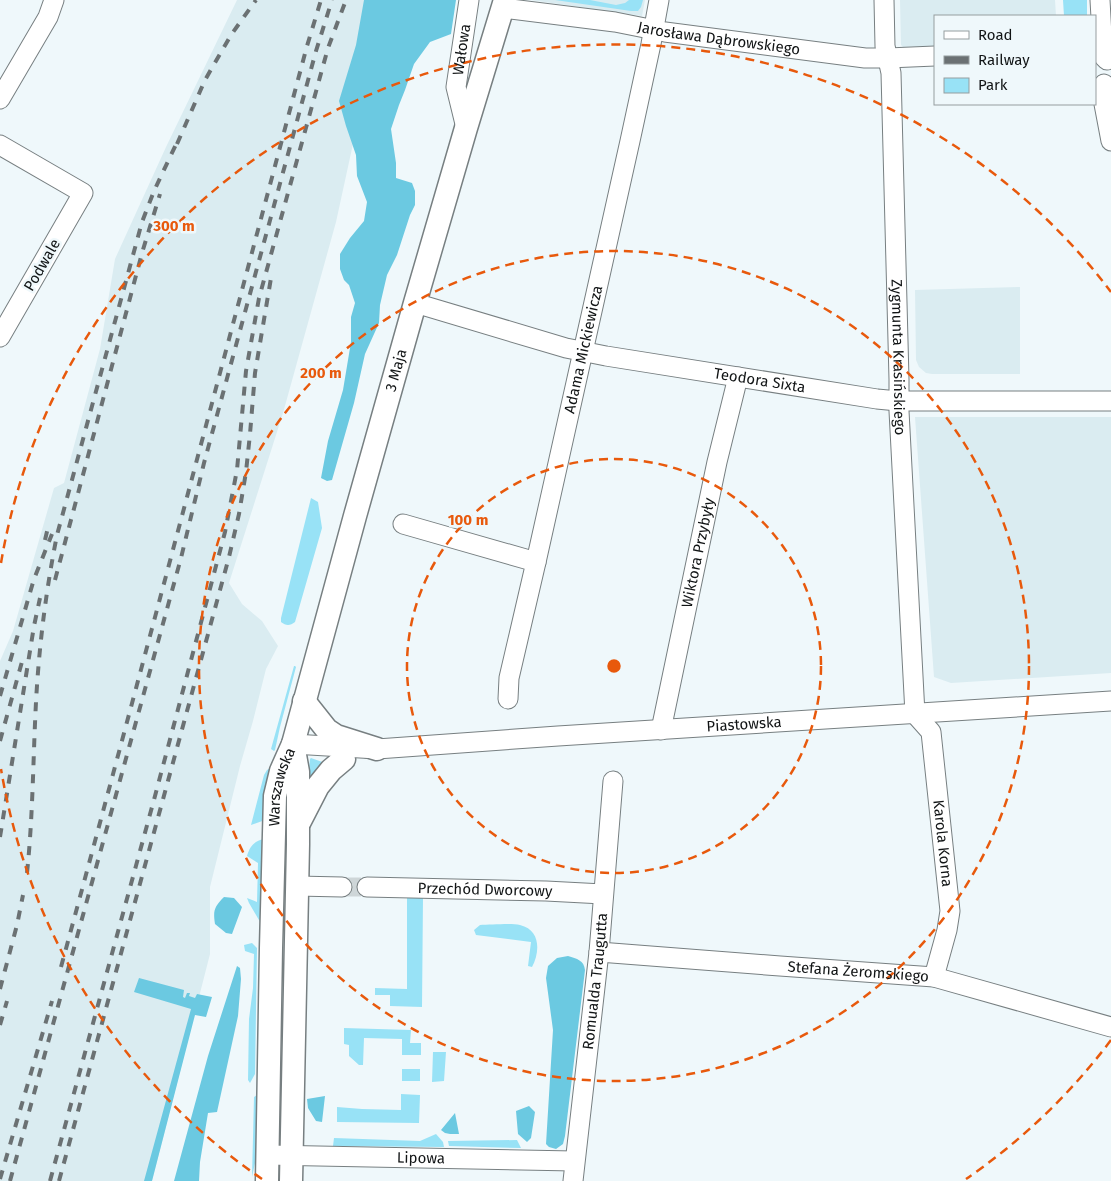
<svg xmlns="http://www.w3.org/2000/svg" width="1111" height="1181" font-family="'Fira Sans',sans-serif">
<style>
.built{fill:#daecf1}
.green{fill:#98e2f6}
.forest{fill:#6bc9e1}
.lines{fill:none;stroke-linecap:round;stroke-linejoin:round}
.minor-tunnel{stroke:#ced6d8;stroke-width:19;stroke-dasharray:19 9;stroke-linecap:butt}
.minor-casing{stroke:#777f81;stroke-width:21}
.major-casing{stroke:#777f81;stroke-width:25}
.minor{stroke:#fff;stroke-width:19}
.major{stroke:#fff;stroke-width:22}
.rail{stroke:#6b7173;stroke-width:4;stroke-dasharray:9 9;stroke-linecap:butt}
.ring{fill:none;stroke:#e8590c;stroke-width:2.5;stroke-dasharray:9 6}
.labels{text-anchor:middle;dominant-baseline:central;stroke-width:5;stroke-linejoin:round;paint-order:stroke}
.street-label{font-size:15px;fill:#111415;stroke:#eff8fb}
.centre{fill:#e8590c;stroke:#eff8fb;stroke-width:2.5}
.ring-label{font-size:15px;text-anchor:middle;font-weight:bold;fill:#e8590c;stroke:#eff8fb;stroke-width:5;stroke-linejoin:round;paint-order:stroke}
</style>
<rect width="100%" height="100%" fill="#eff8fb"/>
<path class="built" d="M 237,0 L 418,0 L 356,130 L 336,222 L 283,413 L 229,583 L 242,604 L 262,621 L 278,646 L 266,669 L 253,721 L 240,766 L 210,887 L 210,954 L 152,1181 L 0,1181 L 0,661 L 13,631 L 54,488 L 64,483 L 100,349 L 115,259 L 166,147 Z
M 531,0 L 645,0 L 642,16 Z
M 900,0 L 1055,0 L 1056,16 L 935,16 L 935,46 L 903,47 L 901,45 Z
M 1020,287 L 1020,374 L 932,374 L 926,373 L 919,367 L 916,360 L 915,290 Z
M 915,417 L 1111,417 L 1111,673 L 951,683 L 934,677 Z"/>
<path class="green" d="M 555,0 L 590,0 L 616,5 L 625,3 L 629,0 L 643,0 L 641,7 L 638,11 L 631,11 Z
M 1063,0 L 1087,0 L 1087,16 L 1064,16 Z
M 311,498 L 318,502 L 322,528 L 295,622 C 290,626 286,626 281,622 L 281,618 Z
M 294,666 L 295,666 L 296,667 L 280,727 L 275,750 L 274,751 L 271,749 Z
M 311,758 L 325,763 L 307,789 L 310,759 Z
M 272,767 L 265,820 L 251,825 L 264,775 L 267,770 Z
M 264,839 L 263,927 L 249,903 L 247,898 L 257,902 L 258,863 L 247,856 C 250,846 254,841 264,839 Z
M 423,897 L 422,1007 L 390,1006 L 390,995 L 375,995 L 375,988 L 407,989 L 407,898 Z
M 480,925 C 490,925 511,923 520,925 C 541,930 540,952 532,967 L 528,966 L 531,942 L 476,935 L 474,930 Z
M 252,943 L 257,948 L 255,1074 L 250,1083 L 248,1080 L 249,1019 L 253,988 L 254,954 L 245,951 L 244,945 Z
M 344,1028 L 411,1030 L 410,1043 L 421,1043 L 421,1055 L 402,1055 L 402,1039 L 364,1038 L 363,1065 L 359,1065 L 349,1056 L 349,1045 L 344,1044 Z
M 433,1052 L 446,1052 L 444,1081 L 432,1082 Z
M 402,1069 L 420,1069 L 420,1081 L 402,1081 Z
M 401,1094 L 420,1095 L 419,1123 L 337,1122 L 337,1107 L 362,1109 L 401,1110 Z
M 257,1095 L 260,1140 L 252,1177 L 254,1097 Z
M 436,1134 L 443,1142 L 444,1147 L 333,1146 L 334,1138 L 420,1141 Z
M 517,1140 L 521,1148 L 449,1146 L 448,1141 Z"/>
<path class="forest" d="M 364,0 L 456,0 L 451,34 L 430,42 L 414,64 L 405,90 L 399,105 L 391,129 L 396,163 L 396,178 L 412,183 L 415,191 L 415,205 L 410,215 L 397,255 L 387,275 L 380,305 L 379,323 L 365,354 L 354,403 L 332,480 L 327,481 L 321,478 L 328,441 L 343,390 L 351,342 L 351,317 L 355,303 L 349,285 L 344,280 L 340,269 L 340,254 L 350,238 L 364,221 L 367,202 L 357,176 L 356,155 L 346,126 L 339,101 L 356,45 Z
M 224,897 L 234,898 L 242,907 L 232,934 L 226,933 L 215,924 C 213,911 214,907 224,897 Z
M 568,956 C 577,959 584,960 585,970 L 565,1136 L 563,1144 L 556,1149 L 549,1147 L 546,1144 L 553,1030 L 546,978 L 548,966 L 557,958 Z
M 237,966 L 240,968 L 241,979 L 238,1016 L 217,1112 L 208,1113 L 200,1162 L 199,1181 L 174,1181 L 208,1056 Z
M 139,978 L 184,990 L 183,997 L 185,998 L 187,993 L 190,993 L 189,996 L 195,998 L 197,994 L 212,997 L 206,1017 L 195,1015 L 152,1181 L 144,1181 L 191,1009 L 134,992 Z
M 325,1096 L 322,1122 L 316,1121 L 308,1108 L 307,1099 Z
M 529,1106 L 535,1112 L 531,1138 L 527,1142 L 518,1134 L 516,1111 Z
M 455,1113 L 459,1134 L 450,1134 L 445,1133 L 441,1130 Z"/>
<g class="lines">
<path class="minor-tunnel" d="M 342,887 L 367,887"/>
<defs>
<g id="minor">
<path id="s1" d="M 884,0 L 885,46 L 891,73 L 899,379 L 899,411 L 915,714"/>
<path d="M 1100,0 L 1103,54 L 1104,57 L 1107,60"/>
<path id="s2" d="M 503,8 L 615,22 L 665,32 L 865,58 L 888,58 L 935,56"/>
<path d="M 1104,84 L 1103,90 L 1104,104 L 1111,141"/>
<path d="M 0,99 L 48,17 L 54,0"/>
<path id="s3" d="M 466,128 L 456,87 L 469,0"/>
<path d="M 0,145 L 83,193 L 0,337"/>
<path id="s4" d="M 415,303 L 566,348 L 606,356 L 877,399 L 898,401 L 1111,401"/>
<path d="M 403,524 L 536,562"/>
<path id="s5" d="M 508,699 L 509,678 L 536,562 L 630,141 L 651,44 L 659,0"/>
<path id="s6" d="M 915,714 L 931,732 L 950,911 L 947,930 L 934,977"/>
<path id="s7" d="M 661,730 L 717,462 L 738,377"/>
<path id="s8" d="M 293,744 L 377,749 L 558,736 L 1111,701"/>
<path d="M 297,886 L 342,887"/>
<path id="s9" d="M 367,887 L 546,891 L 603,894"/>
<path id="s10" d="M 599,952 L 780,966 L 934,977 L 1111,1027"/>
<path id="s11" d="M 267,1155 L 574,1161"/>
<path id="s12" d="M 573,1181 L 599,952 L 613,781"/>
</g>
<g id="major">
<path d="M 304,701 L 327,730 L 336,736 L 377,749"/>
<path d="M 300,821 L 318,786 L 331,770 L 344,759"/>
<path id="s13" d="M 267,1181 L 271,948 L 275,796 L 281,771 L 293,744 L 355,516 L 415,303 L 466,128 L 505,0"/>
<path d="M 291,1181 L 298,844 L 298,772 L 293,744"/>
</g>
</defs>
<use href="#minor" class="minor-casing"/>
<use href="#major" class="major-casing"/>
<use href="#minor" class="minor"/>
<use href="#major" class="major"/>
<path class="rail" d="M 177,144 L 205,80 L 231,35 L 256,0
M 45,540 L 49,523
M 55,580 L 142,253 L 160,194
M 0,696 L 34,579 L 52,534
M 0,741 L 23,658
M 0,837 L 34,626 L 40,598
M 27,873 C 33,816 33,759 36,702 C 39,646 46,590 57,535 L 142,222 L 154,191 L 179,138
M 61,967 C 144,661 225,353 307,46 L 321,0
M 0,989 L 17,925 L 23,895
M 0,1025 L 7,1001
M 0,1179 L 52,1001
M 10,1181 L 181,558 L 204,463 L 316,51 L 332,0
M 50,1181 L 155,796 L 225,532 L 237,470 L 246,371 L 259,298 L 328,48 L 346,0
M 59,1181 L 229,557 L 239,514 L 246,472 L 250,434 L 255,373 L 271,278"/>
</g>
<g class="ring">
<circle cx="614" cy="666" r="207"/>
<circle cx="614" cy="666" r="415"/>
<path d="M1111 1040A622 622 0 0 1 966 1179M262 1179A622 622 0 0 1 1 769M1 563A622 622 0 0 1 1111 292"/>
</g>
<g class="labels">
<g class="street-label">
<text stroke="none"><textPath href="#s2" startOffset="218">Jarosława Dąbrowskiego</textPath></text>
<text stroke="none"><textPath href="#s3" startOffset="80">Wałowa</textPath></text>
<text transform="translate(42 265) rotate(-60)">Podwale</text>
<text stroke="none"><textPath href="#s5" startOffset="358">Adama Mickiewicza</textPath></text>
<text stroke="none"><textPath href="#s1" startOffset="358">Zygmunta Krasińskiego</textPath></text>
<text stroke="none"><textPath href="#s13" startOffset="828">3 Maja</textPath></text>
<text stroke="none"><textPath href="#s4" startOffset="354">Teodora Sixta</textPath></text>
<text stroke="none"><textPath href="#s7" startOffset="181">Wiktora Przybyły</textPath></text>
<text stroke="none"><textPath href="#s8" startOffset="452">Piastowska</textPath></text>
<text stroke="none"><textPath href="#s13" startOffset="395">Warszawska</textPath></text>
<text stroke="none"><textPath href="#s6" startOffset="136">Karola Korna</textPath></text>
<text stroke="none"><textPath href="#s9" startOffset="118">Przechód Dworcowy</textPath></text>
<text stroke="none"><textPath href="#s10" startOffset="260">Stefana Żeromskiego</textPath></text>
<text stroke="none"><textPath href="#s12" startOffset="201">Romualda Traugutta</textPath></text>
<text stroke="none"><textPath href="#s11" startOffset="154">Lipowa</textPath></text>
</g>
</g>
<circle cx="614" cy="666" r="8" class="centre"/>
<g class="ring-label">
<text x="174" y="231">300 m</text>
<text x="321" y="378">200 m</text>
<text x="468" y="525">100 m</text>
</g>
<rect x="934" y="15" width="162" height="90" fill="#eff8fb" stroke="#969d9f"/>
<rect x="944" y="31" width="25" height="8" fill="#ffffff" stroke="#969d9f"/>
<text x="978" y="40" font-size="15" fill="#111415">Road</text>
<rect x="944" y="56" width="25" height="8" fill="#6b7173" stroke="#969d9f"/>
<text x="978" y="65" font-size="15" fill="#111415">Railway</text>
<rect x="944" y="78" width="25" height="15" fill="#98e2f6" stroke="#969d9f"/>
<text x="978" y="90" font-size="15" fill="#111415">Park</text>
</svg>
